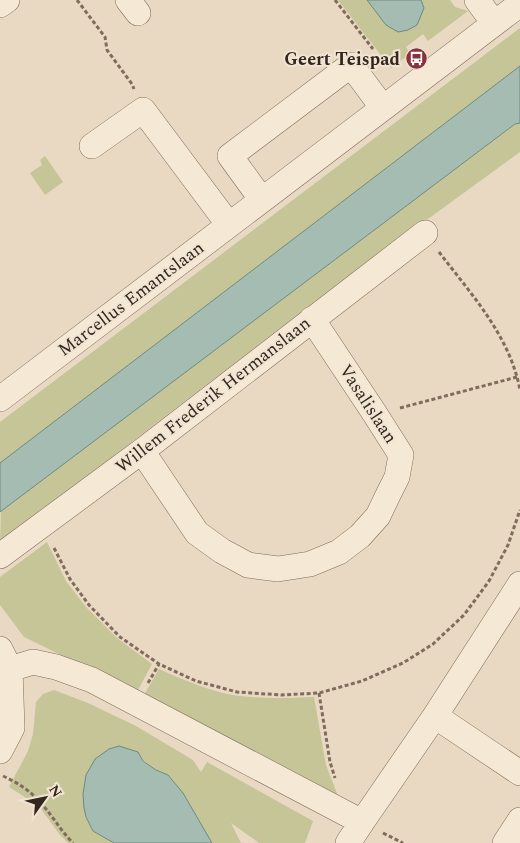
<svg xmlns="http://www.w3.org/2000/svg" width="520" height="843" font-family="Spectral,serif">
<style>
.green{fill:#c5c598}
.water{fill:#a5bcb2;stroke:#6d897f}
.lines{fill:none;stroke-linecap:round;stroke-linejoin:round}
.minor-casing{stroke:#816b5c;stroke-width:26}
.path{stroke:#816b5c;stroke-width:3;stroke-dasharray:4 2.5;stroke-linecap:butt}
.minor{stroke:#f5e8d5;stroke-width:25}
.labels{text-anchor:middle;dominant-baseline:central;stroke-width:4;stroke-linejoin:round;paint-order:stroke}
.poi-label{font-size:18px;font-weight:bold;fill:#32261e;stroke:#f1e4d2;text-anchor:end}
.street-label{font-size:18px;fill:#32261e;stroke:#f1e4d2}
</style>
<rect width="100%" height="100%" fill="#e9d9c3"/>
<path class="green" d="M 338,0 L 367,0 L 386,25 L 424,8 L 421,0 L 450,0 L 455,7 L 468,11 L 428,41 L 423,34 L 406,47 L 410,54 L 391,68 Z
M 520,28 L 520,66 L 0,463 L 0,422 Z
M 520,123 L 520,152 L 314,302 L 0,543 L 1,511 L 515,124 Z
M 45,156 L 63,182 L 45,195 L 30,173 L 42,165 L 40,160 Z
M 47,542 L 66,581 L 86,607 L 117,638 L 152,664 L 137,692 L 24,637 L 0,605 L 0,577 Z
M 159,669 C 184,680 213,693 240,696 C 265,699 290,698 314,697 L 326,765 L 338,796 L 144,695 Z
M 54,690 L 88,703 L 136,726 L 193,760 L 201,772 L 207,762 L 313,821 L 305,843 L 259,843 L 231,823 L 241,843 L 212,843 L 183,793 L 168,775 L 156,770 L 143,760 L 138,752 L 119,746 L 83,794 L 86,817 L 93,831 L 114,843 L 68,843 L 60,835 L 39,806 L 9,787 L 28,751 L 33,734 L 36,702 L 43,694 Z"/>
<path class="water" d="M 367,0 L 421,0 L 424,8 L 417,25 L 408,30 L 398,32 L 386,25 Z
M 520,66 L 520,123 L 515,124 L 0,512 L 0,463 Z
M 119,746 L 138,752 L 143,761 L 156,770 L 168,775 L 183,793 L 212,843 L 114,843 L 93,831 L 86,817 L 84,808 L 83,794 L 86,775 L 95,759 L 109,749 Z"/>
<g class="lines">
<defs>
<path id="minor" d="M 128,0 L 138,13
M 477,0 L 494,23
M 0,5 L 7,0
M 92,146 L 143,110 L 229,225
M 262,200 L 230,156 L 351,65 L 383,108
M 0,399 L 520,4
M 142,451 L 197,533 L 222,551 L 248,565 L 278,569 L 310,564 L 339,552 L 360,536 L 378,516 L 387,497 L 397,477 L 401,455 L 375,414 L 312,319
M 0,556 L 142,451 L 425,233
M 0,649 L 10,669 L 12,728 L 0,751
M 10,669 L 33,662 L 56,667 L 92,680 L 362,822 L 348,843
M 435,716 L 520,773
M 362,822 L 435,716 L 520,584
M 505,843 L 520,820"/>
</defs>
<use href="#minor" class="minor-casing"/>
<path class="path" d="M 77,0 L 105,37 L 107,50 L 132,84 L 134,89
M 335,0 L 373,49
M 439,252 C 471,294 510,336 520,390
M 400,408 L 517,377
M 54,548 L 70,579 L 89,605 L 120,637 L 159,664 L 196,681 L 237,692 L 281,695 L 319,693 L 362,681 L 403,663 L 433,644 L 464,615 L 489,581 L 508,545 L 520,510
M 148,683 L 159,664
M 319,693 L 330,762 L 335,778
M 3,776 C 16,782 28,789 38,800 C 51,813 60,830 73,843
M 383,833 L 403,843"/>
<use href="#minor" class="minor"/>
</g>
<defs>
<symbol id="bus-disc" viewBox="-11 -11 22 22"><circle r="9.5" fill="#89323d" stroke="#f1e4d2"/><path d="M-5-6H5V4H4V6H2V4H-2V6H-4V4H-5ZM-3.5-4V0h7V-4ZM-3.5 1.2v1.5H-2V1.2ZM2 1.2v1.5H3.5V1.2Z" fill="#fff"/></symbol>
</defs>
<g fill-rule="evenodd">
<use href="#bus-disc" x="404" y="46" width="25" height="25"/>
</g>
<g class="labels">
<g class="poi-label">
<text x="400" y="59">Geert Teispad</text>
</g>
<g class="street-label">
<text transform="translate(131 299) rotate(-37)">Marcellus Emantslaan</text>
<text transform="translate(213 395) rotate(-38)">Willem Frederik Hermanslaan</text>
<text transform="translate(368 404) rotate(57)">Vasalislaan</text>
</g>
</g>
<g transform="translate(45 798) rotate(57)" stroke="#f1e4d2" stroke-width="4" paint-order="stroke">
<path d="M0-4L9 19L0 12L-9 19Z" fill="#32261e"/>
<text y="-8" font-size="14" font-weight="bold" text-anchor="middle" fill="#32261e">N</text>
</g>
</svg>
